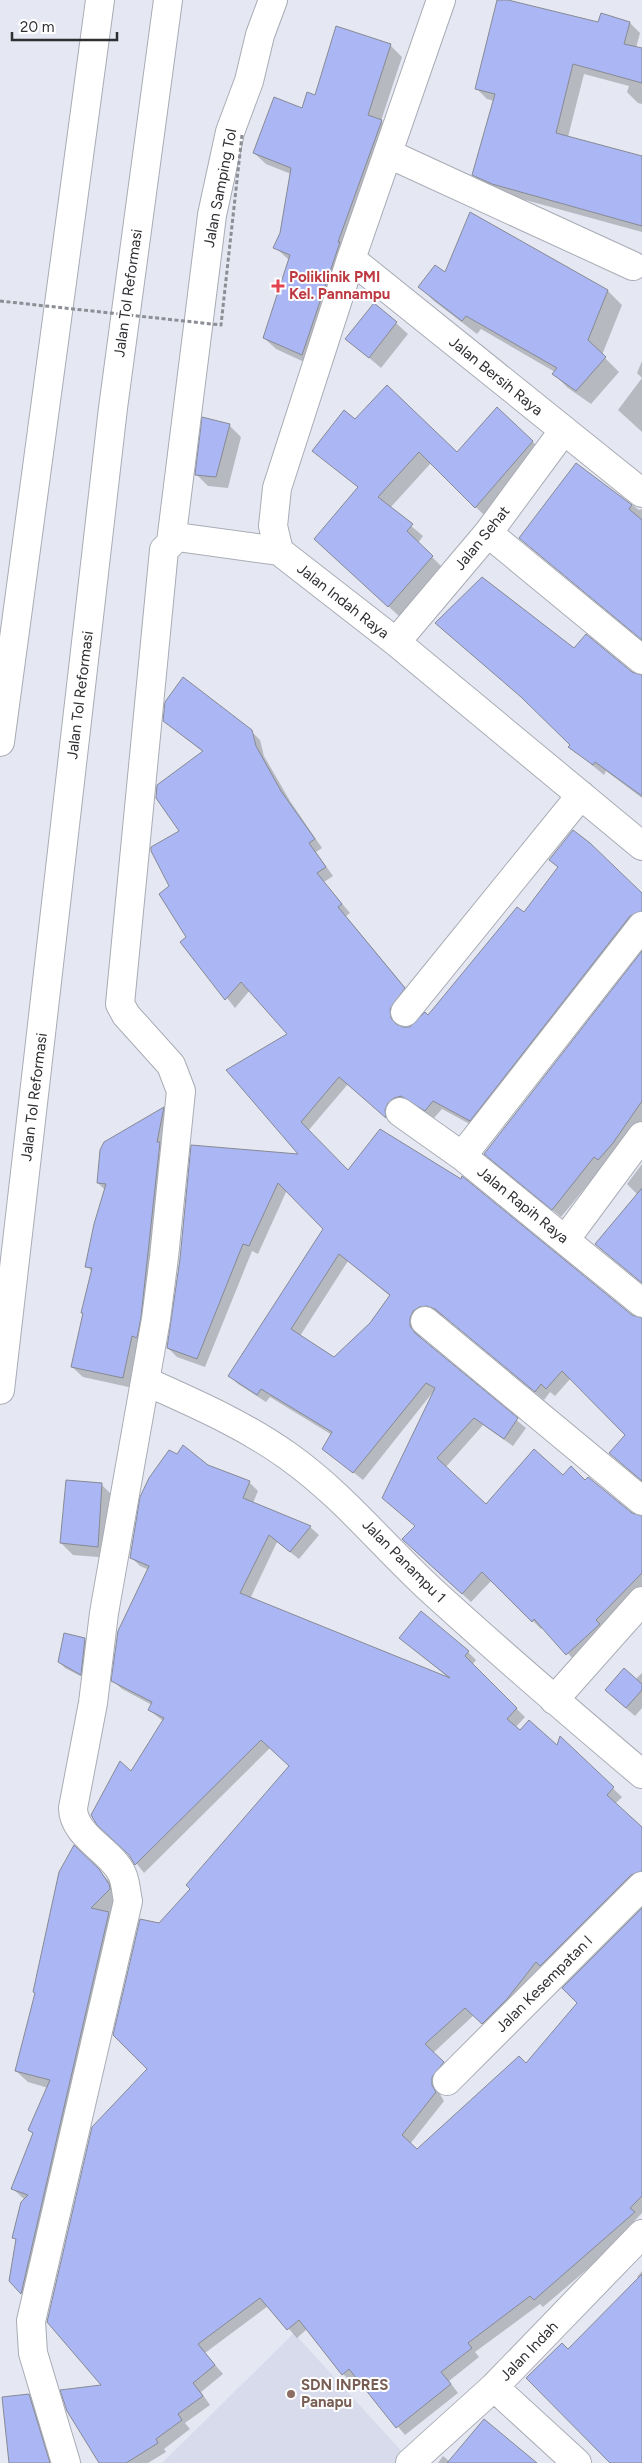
<svg xmlns="http://www.w3.org/2000/svg" width="642" height="2463" font-family="Figtree,sans-serif">
<style>
.built{fill:#d7dbec}
.shadow{fill:#0003;fill-rule:evenodd}
.building{fill:#aab7f4;stroke:#878a93;fill-rule:evenodd}
.lines{fill:none;stroke-linecap:round;stroke-linejoin:round}
.minor-casing{stroke:#a9acb5;stroke-width:30}
.highway-casing{stroke:#a9acb5;stroke-width:30}
.minor{stroke:#fff;stroke-width:28}
.highway{stroke:#fff;stroke-width:28}
.path-bridge{stroke:#8c8e95;stroke-width:3;stroke-dasharray:4 2.5;stroke-linecap:butt}
.health-dot{fill:#e0444e;stroke:#fff;stroke-width:2}
.education-dot{fill:#8d6e63;stroke:#fff;stroke-width:2}
.labels{text-anchor:middle;dominant-baseline:central;stroke-width:4;stroke-linejoin:round;paint-order:stroke}
.street-label{font-size:15px;fill:#2f2f33;stroke:#fff}
.health-label{font-size:15px;font-weight:bold;fill:#be3a42;stroke:#fff;text-anchor:start}
.education-label{font-size:15px;font-weight:bold;fill:#785e54;stroke:#fff;text-anchor:start}
</style>
<rect width="100%" height="100%" fill="#e5e8f2"/>
<path class="built" d="M 294,2333 L 406,2456 L 397,2463 L 162,2463 Z"/>
<path class="shadow" d="M 499,0 L 599,23 L 630,23 L 640,33 L 636,48 L 642,49 L 642,104 L 638,103 L 627,92 L 629,86 L 584,74 L 568,137 L 642,158 L 642,232 L 503,194 L 484,185 L 473,174 L 494,101 L 487,99 L 477,89 Z
M 337,28 L 391,46 L 402,57 L 381,121 L 393,133 L 313,366 L 276,349 L 264,338 L 289,260 L 275,247 L 281,233 L 291,174 L 266,164 L 254,153 L 315,97 Z
M 446,274 L 608,291 L 622,305 L 602,355 L 619,372 L 591,404 L 568,388 L 554,374 L 555,372 L 481,329 L 477,334 L 434,301 L 420,287 Z
M 396,323 L 408,334 L 381,368 L 347,339 Z
M 642,361 L 642,378 L 637,373 Z
M 642,378 L 642,432 L 618,410 Z
M 355,420 L 457,453 L 532,441 L 544,453 L 487,518 L 431,463 L 390,508 L 423,536 L 418,543 L 443,568 L 401,618 L 327,550 L 359,488 L 314,450 Z
M 229,425 L 241,437 L 228,488 L 208,486 L 196,474 Z
M 602,483 L 639,510 L 642,509 L 642,640 L 521,538 Z
M 574,649 L 642,676 L 642,798 L 606,771 L 604,775 L 570,747 Z
M 164,721 L 251,731 L 260,740 L 264,756 L 290,801 L 322,848 L 316,852 L 333,876 L 324,882 L 350,913 L 346,916 L 413,997 L 398,1018 L 399,1027 L 411,1028 L 428,1017 L 524,914 L 559,868 L 550,860 L 642,895 L 642,922 L 479,1129 L 442,1109 L 434,1118 L 411,1105 L 393,1119 L 393,1124 L 348,1084 L 308,1131 L 348,1172 L 631,1316 L 642,1319 L 642,1482 L 610,1453 L 627,1435 L 571,1378 L 555,1396 L 550,1392 L 544,1400 L 445,1317 L 437,1314 L 418,1327 L 421,1340 L 526,1428 L 513,1446 L 483,1425 L 445,1468 L 486,1505 L 563,1476 L 585,1482 L 631,1514 L 642,1517 L 642,1590 L 576,1662 L 543,1627 L 541,1629 L 492,1580 L 471,1602 L 412,1548 L 433,1392 L 363,1480 L 324,1449 L 332,1435 L 270,1397 L 266,1402 L 238,1384 L 229,1375 L 324,1229 L 287,1190 L 258,1254 L 252,1251 L 205,1367 L 177,1357 L 168,1348 L 181,1259 L 301,1155 L 289,1035 L 250,990 L 235,1008 L 182,942 L 187,937 L 170,886 L 181,832 L 203,752 ZM 348,1261 L 390,1296 L 371,1324 L 334,1358 L 300,1336 Z
M 642,953 L 642,1132 L 611,1171 L 604,1165 L 561,1217 L 494,1162 Z
M 163,1108 L 173,1118 L 133,1388 L 83,1377 L 72,1367 L 84,1314 L 82,1312 L 92,1272 L 87,1266 L 105,1190 L 98,1183 Z
M 642,1164 L 642,1283 L 597,1244 L 638,1195 L 627,1184 Z
M 208,1466 L 249,1482 L 258,1491 L 253,1503 L 310,1527 L 319,1535 L 299,1559 L 277,1542 L 250,1599 L 450,1679 L 401,1638 L 468,1652 L 476,1660 L 472,1665 L 525,1717 L 515,1728 L 557,1747 L 561,1739 L 622,1797 L 615,1804 L 642,1829 L 642,1882 L 492,2031 L 474,2015 L 433,2053 L 451,2072 L 440,2086 L 440,2094 L 444,2101 L 410,2144 L 417,2151 L 526,2064 L 579,2003 L 642,1910 L 642,2213 L 591,2266 L 543,2307 L 540,2304 L 475,2352 L 479,2357 L 449,2381 L 458,2393 L 405,2435 L 357,2378 L 351,2382 L 343,2374 L 307,2329 L 297,2338 L 268,2306 L 205,2353 L 223,2374 L 201,2392 L 210,2405 L 185,2423 L 190,2429 L 164,2449 L 166,2452 L 148,2463 L 100,2463 L 104,2386 L 148,2069 L 159,1924 L 191,1889 L 291,1766 L 270,1748 L 144,1873 L 130,1855 L 131,1773 L 163,1721 L 149,1710 L 152,1705 L 122,1689 L 113,1681 L 149,1570 L 140,1566 L 131,1557 Z
M 101,1484 L 113,1496 L 110,1558 L 73,1555 L 61,1543 Z
M 85,1639 L 91,1645 L 86,1679 L 65,1668 L 59,1662 Z
M 642,1673 L 642,1708 L 635,1716 L 615,1699 Z
M 98,1870 L 110,1882 L 121,1898 L 121,1902 L 109,1913 L 121,1925 L 33,2305 L 10,2280 L 17,2241 L 14,2237 L 25,2200 L 13,2189 L 33,2134 L 30,2130 L 48,2088 L 28,2082 L 16,2071 L 36,1994 L 34,1992 Z
M 642,2271 L 642,2463 L 611,2463 L 568,2350 L 639,2279 L 637,2277 Z
M 29,2395 L 38,2405 L 56,2463 L 10,2463 Z
M 443,2456 L 450,2462 L 533,2463 L 438,2463 Z"/>
<path class="building" d="M 497,0 L 508,0 L 598,22 L 601,13 L 630,22 L 624,44 L 642,48 L 642,83 L 573,64 L 556,133 L 642,156 L 642,226 L 492,184 L 472,175 L 495,94 L 475,89 Z
M 336,26 L 391,44 L 368,115 L 382,120 L 338,242 L 340,242 L 302,355 L 263,338 L 290,255 L 273,248 L 280,233 L 291,168 L 253,153 L 274,97 L 302,108 L 307,92 L 315,95 Z
M 470,212 L 608,290 L 588,340 L 606,357 L 576,391 L 552,374 L 557,368 L 466,316 L 462,321 L 418,287 L 435,265 L 445,272 Z
M 374,303 L 397,322 L 369,358 L 345,339 Z
M 387,385 L 457,452 L 497,407 L 533,441 L 475,508 L 419,452 L 378,497 L 413,524 L 407,531 L 433,556 L 388,607 L 314,539 L 358,487 L 312,451 L 344,410 L 355,419 Z
M 202,417 L 230,424 L 216,477 L 195,475 Z
M 576,463 L 632,505 L 629,509 L 642,520 L 642,640 L 519,538 Z
M 482,577 L 574,648 L 586,634 L 632,672 L 642,675 L 642,796 L 595,762 L 593,765 L 568,747 L 570,745 L 521,697 L 435,623 Z
M 183,677 L 252,730 L 256,746 L 281,791 L 315,839 L 309,843 L 326,867 L 317,873 L 342,904 L 338,907 L 405,988 L 390,1009 L 391,1018 L 396,1024 L 403,1027 L 410,1027 L 425,1012 L 428,1015 L 517,907 L 524,912 L 558,867 L 549,860 L 573,830 L 590,843 L 642,893 L 642,911 L 630,916 L 470,1121 L 433,1101 L 425,1111 L 401,1096 L 394,1098 L 388,1103 L 385,1110 L 386,1118 L 339,1077 L 301,1122 L 348,1170 L 380,1129 L 461,1179 L 462,1176 L 632,1315 L 642,1318 L 642,1481 L 609,1453 L 625,1435 L 562,1371 L 546,1389 L 541,1384 L 535,1392 L 435,1309 L 427,1306 L 419,1307 L 413,1311 L 410,1318 L 410,1326 L 415,1333 L 518,1418 L 504,1439 L 474,1418 L 437,1458 L 486,1504 L 534,1449 L 563,1475 L 571,1466 L 585,1480 L 588,1477 L 632,1513 L 642,1516 L 642,1573 L 596,1620 L 600,1624 L 566,1655 L 534,1619 L 532,1622 L 482,1572 L 462,1594 L 402,1539 L 415,1526 L 382,1498 L 435,1388 L 426,1383 L 353,1473 L 322,1449 L 332,1432 L 261,1389 L 257,1395 L 228,1376 L 323,1229 L 278,1183 L 249,1246 L 243,1244 L 197,1359 L 167,1348 L 180,1259 L 191,1145 L 298,1154 L 226,1070 L 287,1034 L 241,982 L 225,1000 L 180,942 L 186,937 L 159,894 L 169,886 L 151,851 L 151,847 L 179,831 L 156,798 L 157,785 L 203,751 L 163,721 L 165,702 ZM 339,1254 L 390,1295 L 370,1323 L 334,1357 L 291,1329 Z
M 642,951 L 642,1101 L 613,1143 L 598,1160 L 594,1157 L 552,1210 L 484,1154 Z
M 164,1107 L 157,1142 L 160,1142 L 141,1317 L 137,1338 L 132,1336 L 123,1378 L 71,1367 L 83,1313 L 81,1313 L 92,1268 L 85,1267 L 94,1224 L 106,1184 L 97,1183 L 100,1150 L 104,1142 Z
M 642,1188 L 642,1283 L 595,1244 Z
M 183,1445 L 208,1465 L 250,1481 L 243,1498 L 311,1526 L 290,1552 L 269,1535 L 240,1593 L 450,1678 L 399,1638 L 421,1611 L 469,1651 L 465,1656 L 517,1708 L 507,1719 L 520,1730 L 529,1720 L 557,1745 L 560,1736 L 614,1787 L 607,1795 L 642,1827 L 642,1871 L 631,1875 L 540,1966 L 536,1962 L 507,1999 L 482,2024 L 465,2008 L 425,2044 L 444,2062 L 432,2077 L 432,2085 L 436,2092 L 402,2135 L 417,2149 L 519,2056 L 526,2063 L 577,2003 L 562,1988 L 642,1908 L 642,2196 L 630,2208 L 635,2212 L 534,2300 L 530,2296 L 468,2343 L 472,2348 L 441,2372 L 451,2384 L 396,2428 L 349,2369 L 342,2375 L 299,2320 L 287,2330 L 260,2298 L 198,2344 L 215,2365 L 193,2383 L 203,2396 L 178,2414 L 182,2420 L 156,2439 L 158,2443 L 126,2463 L 99,2463 L 67,2411 L 60,2390 L 101,2385 L 47,2322 L 92,2127 L 147,2069 L 113,2035 L 140,1919 L 159,1923 L 190,1889 L 186,1885 L 289,1766 L 261,1740 L 135,1865 L 129,1855 L 97,1825 L 91,1815 L 120,1761 L 131,1771 L 164,1718 L 148,1710 L 152,1702 L 111,1681 L 118,1631 L 149,1566 L 130,1558 L 140,1497 L 149,1478 L 169,1450 L 177,1454 Z
M 66,1480 L 102,1483 L 98,1547 L 60,1543 Z
M 64,1633 L 85,1638 L 81,1675 L 58,1662 Z
M 624,1668 L 642,1684 L 642,1690 L 626,1708 L 605,1690 Z
M 74,1845 L 99,1869 L 109,1884 L 110,1889 L 91,1908 L 109,1912 L 21,2294 L 9,2281 L 16,2239 L 12,2238 L 21,2202 L 28,2195 L 11,2189 L 33,2133 L 28,2130 L 50,2080 L 15,2071 L 35,1993 L 33,1992 L 59,1872 Z
M 642,2274 L 642,2463 L 610,2463 L 526,2378 L 562,2343 L 568,2349 Z
M 29,2394 L 50,2463 L 9,2463 L 2,2397 Z
M 484,2419 L 537,2463 L 447,2463 Z"/>
<g class="lines">
<defs>
<path id="minor" d="M 441,0 L 351,259 L 277,488 L 273,526 L 279,551 L 396,642 L 642,846
M 389,154 L 633,266
M 351,259 L 642,493
M 488,533 L 642,660
M 171,542 L 212,215 L 230,132 L 249,81 L 260,35 L 273,0
M 396,642 L 488,533 L 564,430
M 405,1012 L 581,795
M 400,1112 L 462,1156 L 642,1303
M 462,1156 L 642,926
M 565,1240 L 642,1136
M 425,1321 L 642,1501
M 145,1381 C 194,1403 243,1424 288,1456 C 344,1496 382,1545 431,1590 C 500,1653 571,1714 642,1774
M 554,1700 L 642,1601
M 447,2081 L 642,1886
M 494,2387 L 577,2463
M 66,2463 L 33,2353 L 31,2321 L 128,1901 C 126,1893 126,1882 122,1874 C 112,1851 73,1836 73,1808 L 93,1703 L 104,1613 L 156,1319 L 164,1257 L 181,1091 L 171,1065 L 126,1015 L 120,1004 L 164,550 L 177,537 L 279,551
M 410,2463 L 494,2387 L 642,2234"/>
<path id="highway" d="M 0,742 L 100,0
M 0,1390 L 113,408 L 168,0"/>
</defs>
<use href="#minor" class="minor-casing"/>
<use href="#highway" class="highway-casing"/>
<use href="#minor" class="minor"/>
<use href="#highway" class="highway"/>
<path class="path-bridge" d="M 0,301 L 221,325 L 242,135"/>
</g>
<path class="health-dot" d="M275.5 278.5h5v5h5v5h-5v5h-5v-5h-5v-5h5z"/>
<circle class="education-dot" cx="291" cy="2394" r="5"/>
<g class="labels">
<g class="street-label">
<text transform="translate(220 188) rotate(-79)">Jalan Samping Tol</text>
<text transform="translate(128 293) rotate(-82)">Jalan Tol Reformasi</text>
<text transform="translate(496 376) rotate(39)">Jalan Bersih Raya</text>
<text transform="translate(482 538) rotate(-51)">Jalan Sehat</text>
<text transform="translate(343 601) rotate(38)">Jalan Indah Raya</text>
<text transform="translate(80 695) rotate(-83)">Jalan Tol Reformasi</text>
<text transform="translate(34 1097) rotate(-83)">Jalan Tol Reformasi</text>
<text transform="translate(523 1205) rotate(39)">Jalan Rapih Raya</text>
<text transform="translate(404 1561) rotate(45)">Jalan Panampu 1</text>
<text transform="translate(544 1984) rotate(-45)">Jalan Kesempatan l</text>
<text transform="translate(529 2351) rotate(-46)">Jalan Indah</text>
</g>
<g class="health-label">
<text x="289" y="277">Poliklinik PMI<tspan x="289" dy="17">Kel. Pannampu</tspan></text>
</g>
<g class="education-label">
<text x="301" y="2385">SDN INPRES<tspan x="301" dy="17">Panapu</tspan></text>
</g>
</g>
<path d="M12 32v8h105v-8" fill="none" stroke="#2f2f33" stroke-width="2.5"/>
<text x="20" y="32" font-size="15" fill="#2f2f33" stroke="#ffffff" stroke-width="4" paint-order="stroke">20 m</text>
</svg>
